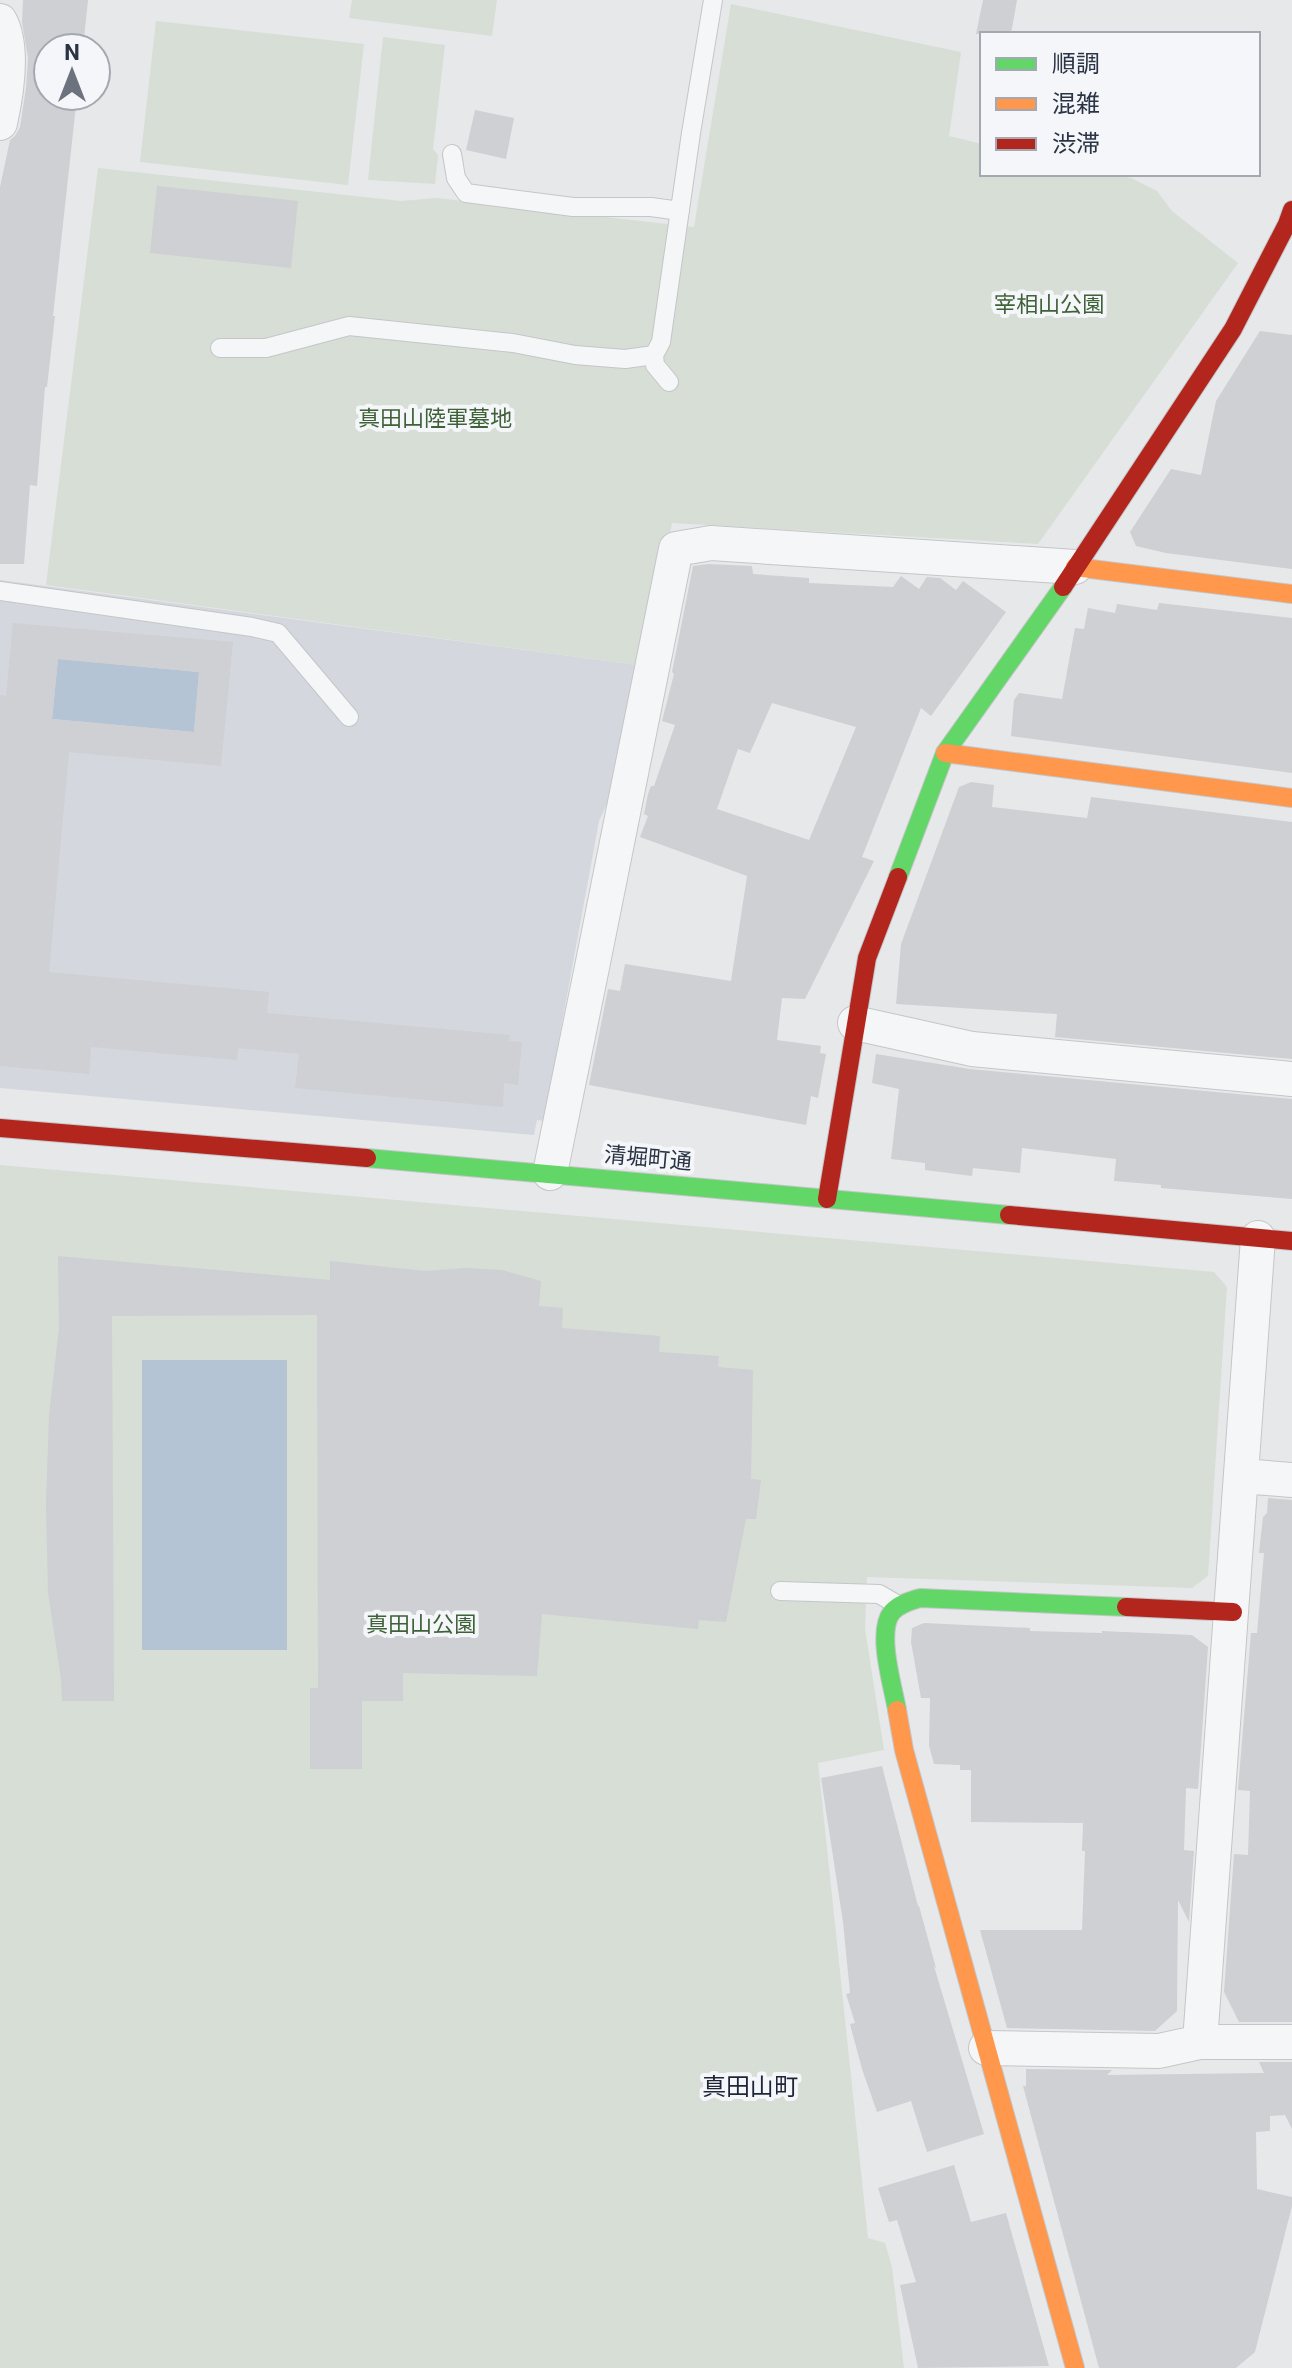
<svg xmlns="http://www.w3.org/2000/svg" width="1292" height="2368" font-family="Roboto,'Noto Sans JP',sans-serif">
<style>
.built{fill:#d4d7dd}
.green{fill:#d6ded6}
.water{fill:#b4c4d5}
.building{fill:#ced0d3;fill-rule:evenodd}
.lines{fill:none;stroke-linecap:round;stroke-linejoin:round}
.lane-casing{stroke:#c4c6c8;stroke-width:20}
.street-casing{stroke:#c4c6c8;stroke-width:36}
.fast-casing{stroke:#c4c6c8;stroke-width:20}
.slow-casing{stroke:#c4c6c8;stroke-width:20}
.jam-casing{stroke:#c4c6c8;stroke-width:20}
.lane{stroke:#f5f6f7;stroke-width:18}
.street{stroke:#f5f6f7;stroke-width:34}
.fast{stroke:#63d668;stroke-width:18}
.slow{stroke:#ff974d;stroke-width:18}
.jam{stroke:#b3261e;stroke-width:18}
.labels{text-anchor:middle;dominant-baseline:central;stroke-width:8;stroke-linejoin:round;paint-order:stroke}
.park-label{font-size:22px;fill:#3f6138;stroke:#f4f6f9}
.street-label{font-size:22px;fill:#2b3445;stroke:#f4f6f9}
.neighbourhood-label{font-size:24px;fill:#1d2536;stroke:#f4f6f9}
</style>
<rect width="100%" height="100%" fill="#e6e8ea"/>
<path class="built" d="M 0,580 L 644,666 L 620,775 L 599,821 L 544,1121 L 537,1120 L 534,1135 L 0,1088 Z"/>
<path class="green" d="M 352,0 L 497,0 L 492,36 L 349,18 Z
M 731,4 L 961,52 L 949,136 L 982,144 L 982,174 L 1112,174 L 1131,178 L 1157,191 L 1172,211 L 1238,263 L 1038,544 L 672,523 L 644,666 L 46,585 L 98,168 L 401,201 L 437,198 L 694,227 Z
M 156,21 L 364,44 L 348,185 L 140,162 Z
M 383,37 L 445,45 L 433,149 L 438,155 L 435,184 L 368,180 Z
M 0,1165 L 1214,1272 L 1227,1287 L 1208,1576 L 1192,1588 L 867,1577 L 865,1629 L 884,1750 L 818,1763 L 868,2238 L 885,2243 L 892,2267 L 904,2368 L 0,2368 Z"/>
<path class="water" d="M 58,659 L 199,672 L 194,732 L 52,719 Z
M 142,1360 L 287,1360 L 287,1650 L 142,1650 Z"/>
<path class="building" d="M 23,0 L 88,0 L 83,48 L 48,48 L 48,96 L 77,96 L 53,316 L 55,316 L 47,387 L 45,387 L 37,486 L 30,485 L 24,564 L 0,564 L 0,187 L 10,140 L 15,136 L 20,127 L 26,88 L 28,58 L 22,22 Z
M 983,0 L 1017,0 L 1011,34 L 976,34 Z
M 475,110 L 514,118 L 506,159 L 466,150 Z
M 157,186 L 298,201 L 291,268 L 150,253 Z
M 1260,331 L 1292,335 L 1292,569 L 1166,553 L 1136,546 L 1130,532 L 1171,469 L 1201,475 L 1216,401 Z
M 708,564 L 752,566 L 753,574 L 809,578 L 809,583 L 893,587 L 901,576 L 919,589 L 927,577 L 940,578 L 956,590 L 963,581 L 1006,612 L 931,716 L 921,708 L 862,857 L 874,861 L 805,999 L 782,998 L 777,1040 L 821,1046 L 820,1053 L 826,1054 L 818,1098 L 811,1096 L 806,1125 L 589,1085 L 608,989 L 620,991 L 625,964 L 731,981 L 747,876 L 640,837 L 648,816 L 644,814 L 648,794 L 651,786 L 654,786 L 675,725 L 662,721 L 674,674 L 672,672 L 693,566 ZM 772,703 L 856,727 L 809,840 L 717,809 L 738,749 L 750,753 Z
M 1159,603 L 1292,618 L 1292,773 L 1011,736 L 1014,700 L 1019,693 L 1062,699 L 1075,628 L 1084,629 L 1088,608 L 1115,613 L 1117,604 L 1157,610 Z
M 13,623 L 233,642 L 221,766 L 69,752 L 49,972 L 269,992 L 267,1013 L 510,1035 L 509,1041 L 522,1042 L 518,1085 L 504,1083 L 503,1107 L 295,1088 L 299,1054 L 238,1048 L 237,1060 L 91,1047 L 89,1074 L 0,1066 L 0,695 L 6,696 ZM 58,659 L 199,672 L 194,732 L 52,719 Z
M 971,782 L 994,785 L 992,807 L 1087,818 L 1091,797 L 1292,822 L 1292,1059 L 1055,1037 L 1057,1014 L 896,1004 L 901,944 L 959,787 Z
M 876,1054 L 970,1069 L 1292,1099 L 1292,1199 L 1161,1188 L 1161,1185 L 1114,1181 L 1116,1159 L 1022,1148 L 1020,1173 L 973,1168 L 972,1176 L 925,1170 L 925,1163 L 891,1159 L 899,1089 L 872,1083 Z
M 58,1256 L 330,1280 L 330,1261 L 426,1271 L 466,1268 L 502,1270 L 541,1281 L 539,1306 L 563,1308 L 562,1328 L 660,1336 L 659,1352 L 719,1356 L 718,1367 L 753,1370 L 751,1479 L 761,1480 L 756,1519 L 746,1519 L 726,1622 L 699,1620 L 698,1629 L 542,1614 L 537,1676 L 403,1673 L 403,1701 L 362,1701 L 362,1769 L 310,1769 L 310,1688 L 318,1688 L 317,1315 L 112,1316 L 114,1701 L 62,1701 L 61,1679 L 48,1592 L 46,1504 L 49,1415 L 59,1328 Z
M 1268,1498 L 1292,1500 L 1292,2022 L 1239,2022 L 1224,1992 L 1234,1854 L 1248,1855 L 1250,1791 L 1238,1790 L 1251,1633 L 1257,1633 L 1264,1553 L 1259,1553 L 1263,1517 L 1267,1513 Z
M 924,1623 L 1030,1628 L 1030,1631 L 1102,1633 L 1102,1631 L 1192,1635 L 1208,1647 L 1198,1789 L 1186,1788 L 1184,1850 L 1194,1851 L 1189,1922 L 1178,1900 L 1177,2011 L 1155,2031 L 1007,2028 L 980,1930 L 1082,1930 L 1085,1851 L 1082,1851 L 1083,1823 L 971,1822 L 971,1770 L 960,1770 L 960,1765 L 934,1764 L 929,1746 L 930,1698 L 921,1698 L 911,1642 L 912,1628 Z
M 882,1766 L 918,1906 L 919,1906 L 936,1968 L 934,1966 L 984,2134 L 927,2152 L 911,2101 L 877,2112 L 862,2069 L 850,2024 L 855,2023 L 846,1994 L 850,1993 L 843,1922 L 821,1778 Z
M 1259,2062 L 1292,2062 L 1292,2129 L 1285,2115 L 1270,2116 L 1270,2131 L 1256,2132 L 1257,2189 L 1292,2197 L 1292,2206 L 1255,2352 L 1236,2368 L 1099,2368 L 1023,2086 L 1026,2086 L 1026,2069 L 1112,2070 L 1107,2075 L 1264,2073 Z
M 954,2165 L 971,2222 L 1006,2213 L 1049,2366 L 918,2368 L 900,2285 L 916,2282 L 897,2220 L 889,2222 L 878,2188 Z"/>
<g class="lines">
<defs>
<path id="lane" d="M 452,154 L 456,178 L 466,193 L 573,207 L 651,207 L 680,211
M 220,348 L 266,348 L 349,326 L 513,343 L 575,355 L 625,359 L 654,355 L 661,342 L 691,133 L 713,0
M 654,355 L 655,365 L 669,382
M 0,591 L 252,627 L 278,633 L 349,717
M 780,1591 L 879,1594 L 898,1605"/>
<path id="street" d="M 0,21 C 14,47 6,96 0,123
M 855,1023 L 972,1049 L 1292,1079
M 550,1173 C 592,965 636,757 676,549 L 711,543 L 1075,567
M 1242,1476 L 1292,1480
M 1200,2042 L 1258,1238
M 986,2048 L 1159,2051 L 1200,2042 L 1292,2042"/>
<path id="fast" d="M 898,877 L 945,753 L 1063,587
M 367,1158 L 1009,1215
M 897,1710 C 893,1686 876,1632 892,1612 C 899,1604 910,1601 920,1598 L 1126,1607"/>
<path id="slow" d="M 1075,567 L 1292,594
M 945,753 L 1292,798
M 897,1710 L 904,1750 L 1075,2368"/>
<path id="jam" d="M 1063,587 L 1233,329 L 1287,224 L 1292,210
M 0,1128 L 367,1158
M 827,1199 L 867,958 L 898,877
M 1009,1215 L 1292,1241
M 1126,1607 L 1233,1612"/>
</defs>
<use href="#lane" class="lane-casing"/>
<use href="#street" class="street-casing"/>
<use href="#fast" class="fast-casing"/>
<use href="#slow" class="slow-casing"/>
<use href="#jam" class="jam-casing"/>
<use href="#lane" class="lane"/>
<use href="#street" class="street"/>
<use href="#fast" class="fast"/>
<use href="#slow" class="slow"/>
<use href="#jam" class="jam"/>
</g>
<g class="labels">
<g class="park-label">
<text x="1049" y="304">宰相山公園</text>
<text x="435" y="418">真田山陸軍墓地</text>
<text x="421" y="1624">真田山公園</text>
</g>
<g class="street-label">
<text transform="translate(648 1158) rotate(5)">清堀町通</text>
</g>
<g class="neighbourhood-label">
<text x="750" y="2087">真田山町</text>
</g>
</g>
<rect x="980" y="32" width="280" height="144" fill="#f4f6f9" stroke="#a4a8b1" stroke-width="2"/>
<rect x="996" y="58" width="40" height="12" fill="#63d668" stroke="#a4a8b1" stroke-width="2"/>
<text x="1052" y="72" font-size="24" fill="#2b3445">順調</text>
<rect x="996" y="98" width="40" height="12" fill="#ff974d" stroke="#a4a8b1" stroke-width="2"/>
<text x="1052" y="112" font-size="24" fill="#2b3445">混雑</text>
<rect x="996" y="138" width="40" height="12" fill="#b3261e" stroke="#a4a8b1" stroke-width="2"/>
<text x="1052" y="152" font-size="24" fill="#2b3445">渋滞</text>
<g transform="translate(72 72)"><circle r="38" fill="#f4f6f9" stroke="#a4a8b1" stroke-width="2"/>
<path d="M0-6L14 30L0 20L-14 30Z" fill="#6c737f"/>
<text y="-12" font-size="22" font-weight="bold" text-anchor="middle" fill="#2b3445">N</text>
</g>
</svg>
